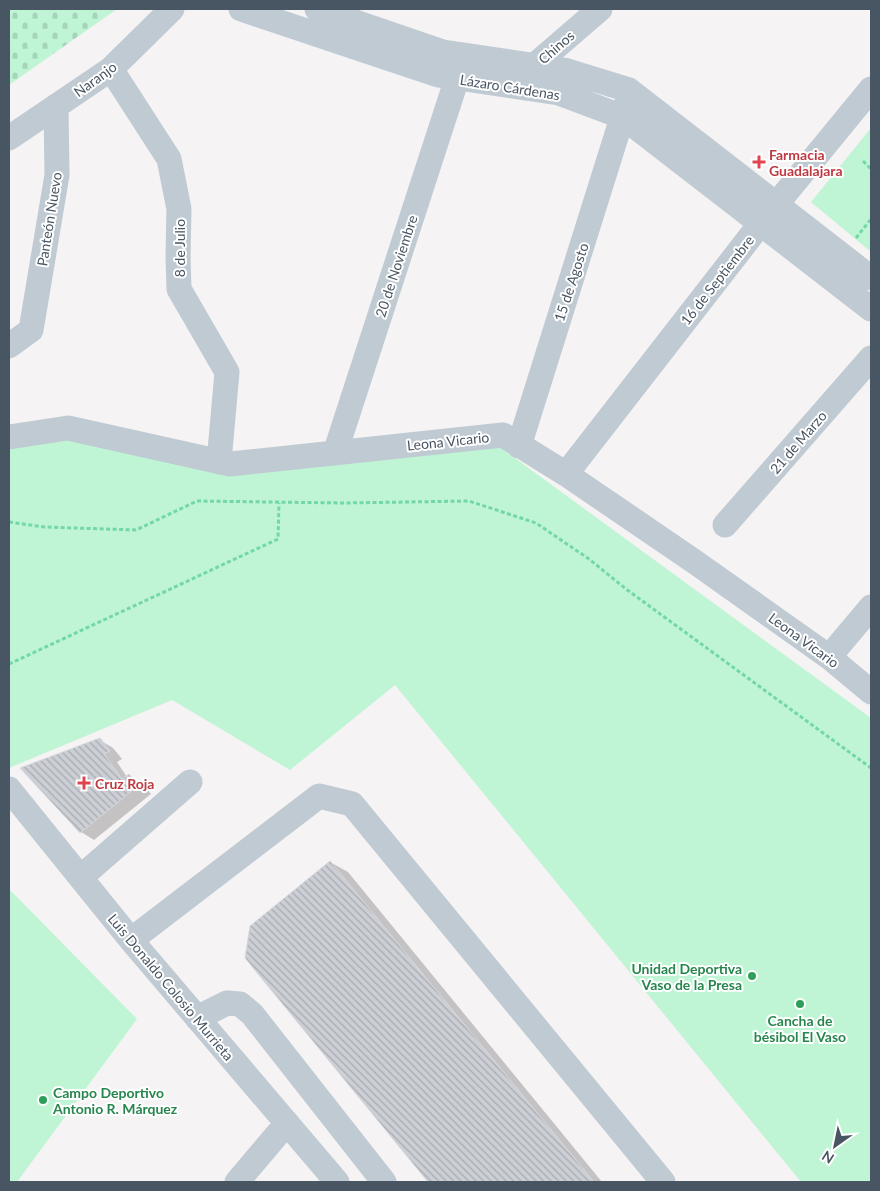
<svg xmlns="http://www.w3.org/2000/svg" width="880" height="1191" font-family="Lato,sans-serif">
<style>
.green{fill:#bff5d5}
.cemetery{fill:url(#cemetery-stones)}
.shadow{fill:#0003}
.building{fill:url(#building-back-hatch);stroke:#d6d8de}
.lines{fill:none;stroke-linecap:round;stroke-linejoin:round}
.path{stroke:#73d7a8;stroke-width:3;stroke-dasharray:4 2.5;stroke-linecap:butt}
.minor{stroke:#c0cad3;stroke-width:25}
.health-dot{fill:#e0444e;stroke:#fff;stroke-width:2}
.leisure-dot{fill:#2e9e5b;stroke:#fff;stroke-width:2}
.labels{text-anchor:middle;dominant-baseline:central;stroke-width:4;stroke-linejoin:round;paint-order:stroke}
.street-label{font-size:14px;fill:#485563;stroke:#fff}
.health-label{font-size:14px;font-weight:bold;fill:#be3a42;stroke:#fff;text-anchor:start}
.leisure-label{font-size:14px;font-weight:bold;fill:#27864d;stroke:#fff;text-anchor:end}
</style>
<defs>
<pattern id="cemetery-stones" width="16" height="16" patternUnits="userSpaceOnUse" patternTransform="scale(1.25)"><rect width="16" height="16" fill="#bff5d5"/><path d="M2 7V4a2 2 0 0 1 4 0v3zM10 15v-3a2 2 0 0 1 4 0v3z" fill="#a6d4ba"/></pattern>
<pattern id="building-back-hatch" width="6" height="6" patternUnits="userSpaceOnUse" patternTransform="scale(1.25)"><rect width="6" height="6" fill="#cccfd5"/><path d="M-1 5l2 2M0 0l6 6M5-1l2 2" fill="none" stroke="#a8abb0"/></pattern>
</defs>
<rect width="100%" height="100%" fill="#f5f3f3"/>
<path class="green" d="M 871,128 L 871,252 L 811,202 Z
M 65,436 L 221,469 L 497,445 L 871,718 L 871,1182 L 801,1182 L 395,685 L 290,770 L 172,700 L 9,768 L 9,445 Z
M 9,889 L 137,1019 L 17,1182 L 9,1182 Z"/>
<path class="cemetery" d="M 9,9 L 117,9 L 9,85 Z"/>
<path class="shadow" d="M 100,740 L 113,748 L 122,759 L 117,762 L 127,777 L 129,776 L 142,783 L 151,794 L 94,840 L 81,832 Z
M 330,862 L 348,872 L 602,1182 L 430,1182 L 246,958 Z"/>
<path class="building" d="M 100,738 L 110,751 L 104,754 L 122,779 L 129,774 L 138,786 L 80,833 L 20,768 Z
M 330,861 L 594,1182 L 428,1182 L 245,958 L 250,926 Z"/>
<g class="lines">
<path class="path" d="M 863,161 L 871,169
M 856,238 L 871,219
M 9,522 L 44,527 L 136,530 L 197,501 L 344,503 L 469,501 L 536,523 L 589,559 L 626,589 L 871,768
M 9,664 L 278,539 L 279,503"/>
<path class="minor" d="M 241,9 L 438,75 L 559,93 L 623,117 L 871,309
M 317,9 L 443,52 L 564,70 L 629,90 L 871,278
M 111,69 L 169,159 L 179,209 L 178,256 L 179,289 L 227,372 L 219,462
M 528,74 L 535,65 L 600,9
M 9,138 L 111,69 L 172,9
M 9,346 L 31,330 L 57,175 L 56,106
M 9,437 L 68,428 L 230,464 L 503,435 L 566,474 L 695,562 L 829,657 L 871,692
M 519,446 L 627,102
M 335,453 L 462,63
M 566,474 L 761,223 L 871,89
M 725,525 L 871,358
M 829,657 L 871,607
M 9,789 L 131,940 L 337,1182
M 81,877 L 190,782
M 131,940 L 319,796 L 352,804 L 663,1182
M 197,1018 L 227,1003 L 240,1004 L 252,1014 L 384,1182
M 237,1182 L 287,1123"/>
</g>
<g class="health-dot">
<path d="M756.5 154.5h5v5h5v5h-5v5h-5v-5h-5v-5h5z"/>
<path d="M81.5 775.5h5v5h5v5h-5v5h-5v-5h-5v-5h5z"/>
</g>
<g class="leisure-dot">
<circle cx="752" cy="976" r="5"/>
<circle cx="800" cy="1004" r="5"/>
<circle cx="43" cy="1100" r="5"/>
</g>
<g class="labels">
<g class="street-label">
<text transform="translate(556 47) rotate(-41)">Chinos</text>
<text transform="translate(95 79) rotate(-36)">Naranjo</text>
<text transform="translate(510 87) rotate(9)">Lázaro Cárdenas</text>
<text transform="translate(49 219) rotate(-81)">Panteón Nuevo</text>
<text transform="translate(179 248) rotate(-90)">8 de Julio</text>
<text transform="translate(396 266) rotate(-72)">20 de Noviembre</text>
<text transform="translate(717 280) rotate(-52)">16 de Septiembre</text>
<text transform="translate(571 282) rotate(-72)">15 de Agosto</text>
<text transform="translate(448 441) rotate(-6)">Leona Vicario</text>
<text transform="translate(798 442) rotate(-49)">21 de Marzo</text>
<text transform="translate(804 640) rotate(36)">Leona Vicario</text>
<text transform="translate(171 987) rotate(50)">Luis Donaldo Colosio Murrieta</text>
</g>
<g class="health-label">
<text x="769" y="154">Farmacia<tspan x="769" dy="16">Guadalajara</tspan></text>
<text x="95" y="783">Cruz Roja</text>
</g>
<g class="leisure-label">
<text x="742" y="968">Unidad Deportiva<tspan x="742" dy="16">Vaso de la Presa</tspan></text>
<text x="800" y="1020" text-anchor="middle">Cancha de<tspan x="800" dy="16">bésibol El Vaso</tspan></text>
<text x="53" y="1092" text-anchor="start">Campo Deportivo<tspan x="53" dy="16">Antonio R. Márquez</tspan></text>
</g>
</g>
<rect width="880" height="1191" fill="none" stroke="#485563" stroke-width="20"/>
<g transform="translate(835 1146) rotate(213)" stroke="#ffffff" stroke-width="4" paint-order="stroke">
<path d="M0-4L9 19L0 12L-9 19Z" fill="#485563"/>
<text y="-8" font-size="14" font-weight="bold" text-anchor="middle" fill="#485563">N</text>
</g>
</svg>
